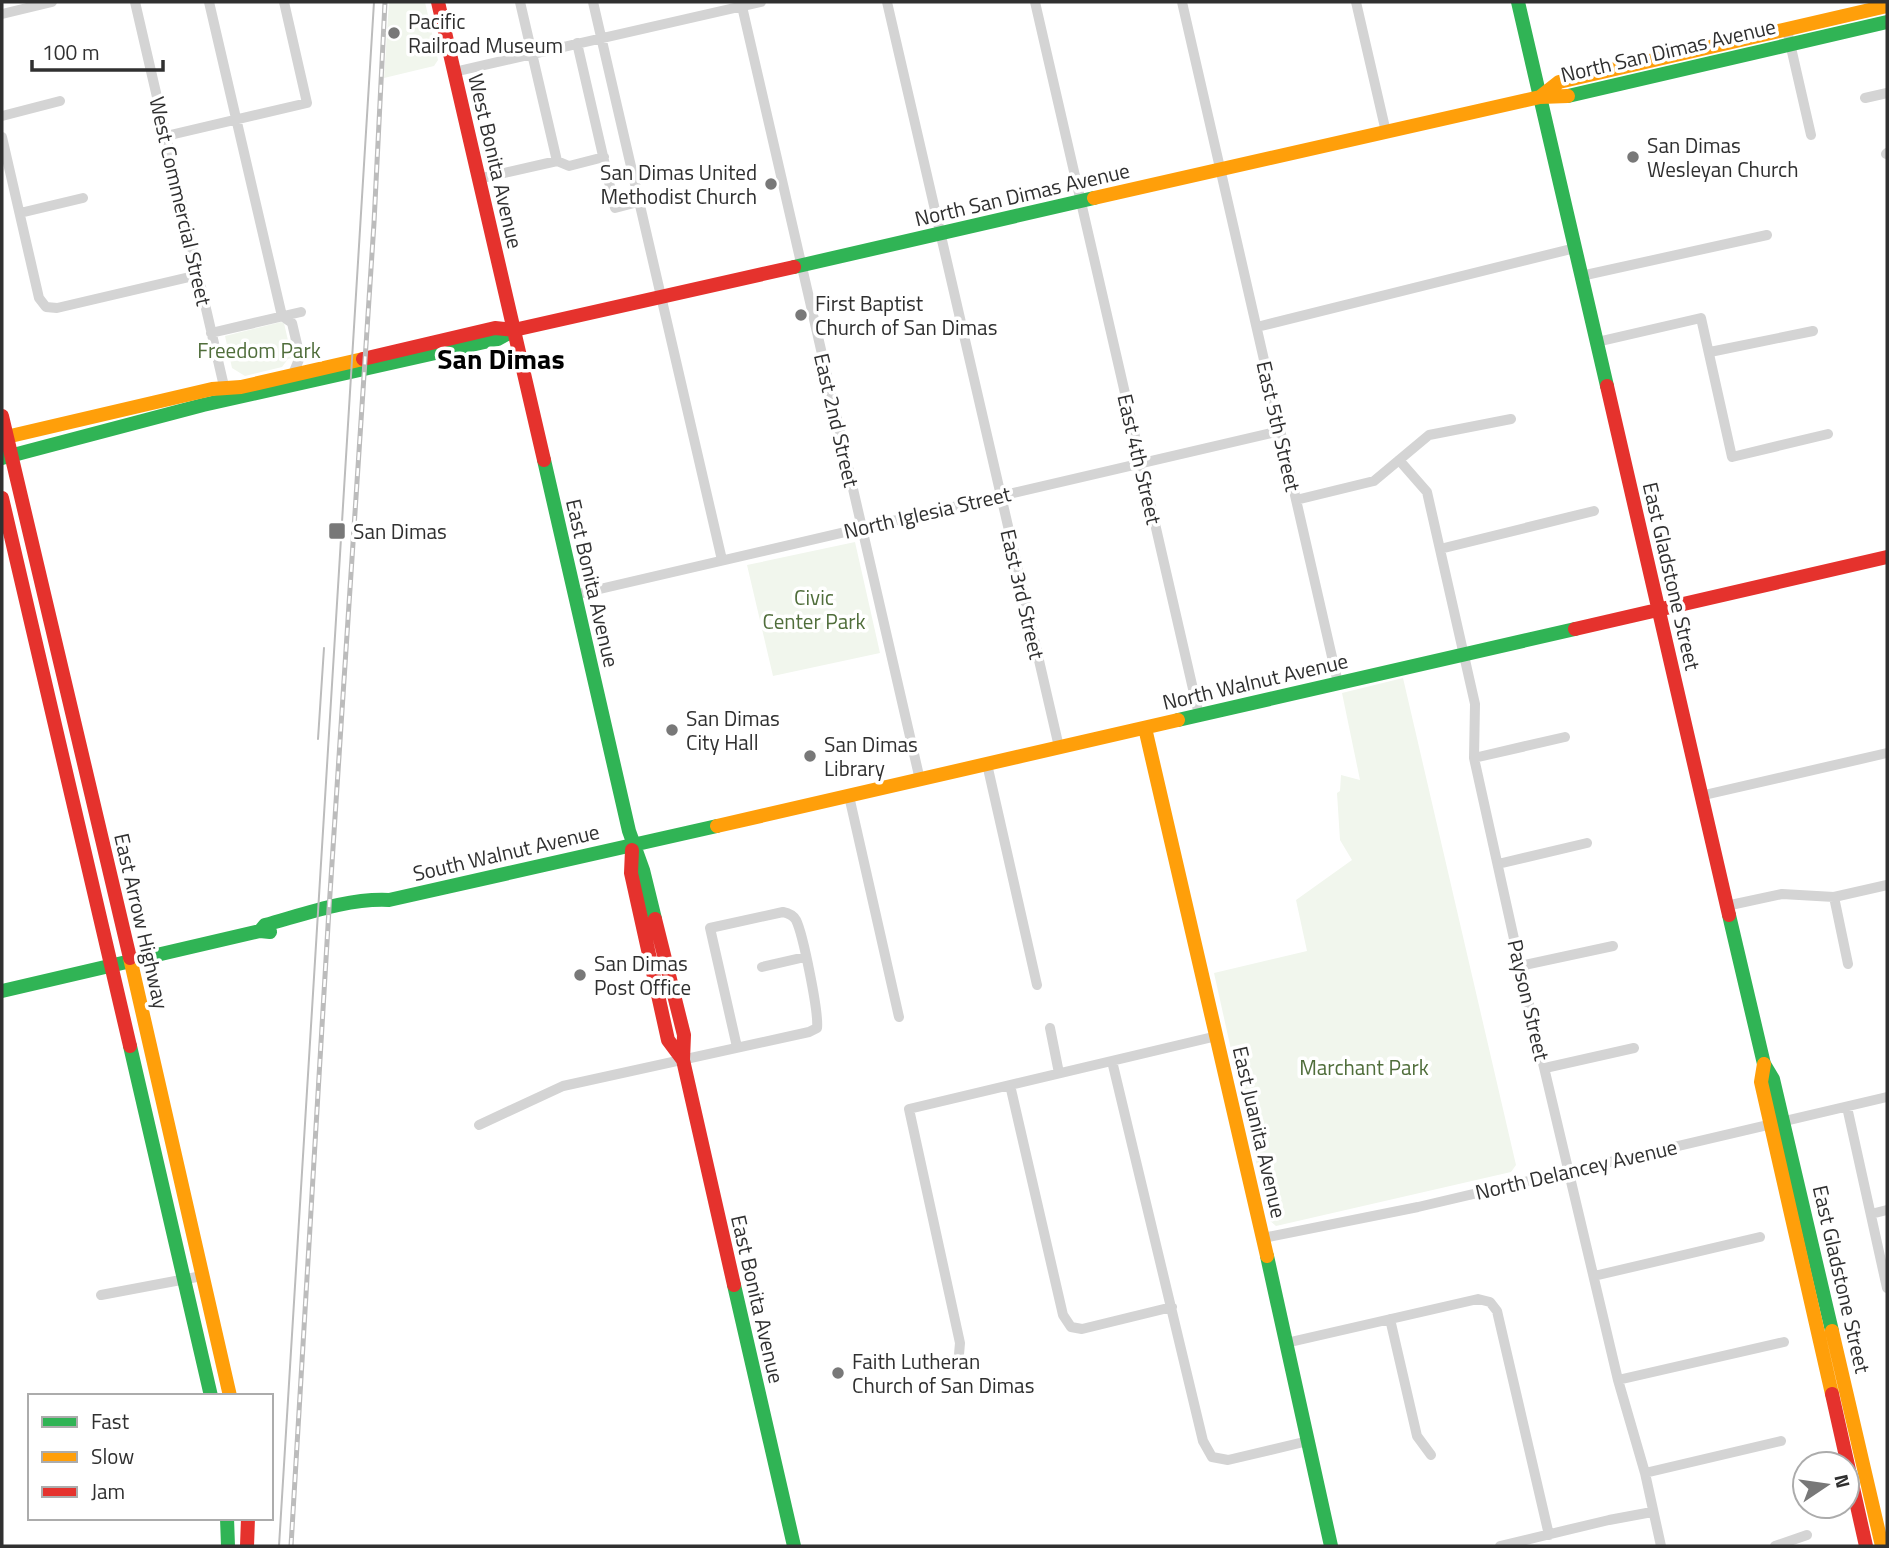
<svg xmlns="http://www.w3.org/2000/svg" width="1889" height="1548" font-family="'Titillium Web',sans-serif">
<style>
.green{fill:#f1f6ed}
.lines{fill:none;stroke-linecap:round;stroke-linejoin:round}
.street{stroke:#d4d4d4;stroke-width:10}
.fast{stroke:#30b455;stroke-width:14}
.slow{stroke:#ff9f0a;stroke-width:14}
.jam{stroke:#e5322d;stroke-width:14}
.tram{stroke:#bcbcbc;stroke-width:2}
.rail-casing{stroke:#bcbcbc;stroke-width:5}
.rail{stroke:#fff;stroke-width:2.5;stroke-dasharray:8;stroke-linecap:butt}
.poi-dot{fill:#787878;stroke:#fff;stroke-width:2.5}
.labels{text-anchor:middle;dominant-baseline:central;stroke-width:7;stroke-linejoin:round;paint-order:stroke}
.poi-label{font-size:21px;fill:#303030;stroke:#fff;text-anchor:start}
.street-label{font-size:21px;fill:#303030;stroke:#fff}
.park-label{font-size:21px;fill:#506e3b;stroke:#fff}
.district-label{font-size:28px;font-weight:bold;fill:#000;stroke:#fff}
</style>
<rect width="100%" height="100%" fill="#fff"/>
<path class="green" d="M 389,2 L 425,2 L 438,60 L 434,66 L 384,78 Z
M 281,322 L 284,323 L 292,358 L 288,359 L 282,367 L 245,376 L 232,368 L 225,336 Z
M 855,542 L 880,653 L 773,676 L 747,565 Z
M 1403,678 L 1516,1165 L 1511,1172 L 1276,1226 L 1269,1220 L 1214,973 L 1307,951 L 1296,900 L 1352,860 L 1340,840 L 1337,793 L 1340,791 L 1341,775 L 1360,780 L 1342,693 Z"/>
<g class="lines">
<path class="street" d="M 135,2 L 226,395
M 209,2 L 282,316 L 292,323 L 300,357 L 293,374
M 520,2 L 557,161
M 593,2 L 722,560
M 741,2 L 920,780
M 887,2 L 1059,747
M 1035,2 L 1199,715
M 1182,2 L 1338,683
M 1356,2 L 1386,132
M 2,14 L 52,2
M 1787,30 L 1811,135
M 577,43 L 615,208 L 638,202
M 454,72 L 761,2
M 1865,98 L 1887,93
M 2,116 L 60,101
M 166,136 L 307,103 L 284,2
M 2,137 L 39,298 L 46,307 L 57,308 L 198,275
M 1886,154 L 1887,153
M 478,179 L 557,161 L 569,166 L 604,157
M 20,213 L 83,198
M 1581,276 L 1767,235
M 1257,327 L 1575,248
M 211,333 L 301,312
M 1597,342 L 1701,318 L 1732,457 L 1828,434
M 1710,352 L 1813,331
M 1399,460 L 1427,492 L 1475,704 L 1474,758 L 1520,966 L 1618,1380 L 1645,1473 L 1661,1546
M 1296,500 L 1374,481 L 1429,435 L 1511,419
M 1440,549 L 1594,511
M 574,595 L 1280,431
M 1474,758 L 1565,737
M 987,764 L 1037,985
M 849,796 L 899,1017
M 1700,796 L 1887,753
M 1498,864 L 1587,843
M 1834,897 L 1848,964
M 1726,906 L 1782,894 L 1834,897 L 1887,885
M 1520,966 L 1613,946
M 762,967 L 805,957
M 1050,1028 L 1059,1073
M 1112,1061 L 1203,1441 L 1212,1457 L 1228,1460 L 1308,1441
M 1545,1068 L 1634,1048
M 1010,1085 L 1063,1315 L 1071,1327 L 1082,1329 L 1172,1307
M 1847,1107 L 1887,1288
M 479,1125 L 563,1086 L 809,1032 L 817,1028 C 819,1013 803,934 796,920 C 793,915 788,913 783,912 L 710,928 L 737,1047
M 1871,1214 L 1887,1210
M 1263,1238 L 1418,1207 L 1887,1097
M 1594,1276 L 1760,1237
M 101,1295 L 202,1276
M 1390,1319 L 1417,1436 L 1431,1455
M 1286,1343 L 1478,1299 L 1490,1302 L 1497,1311 L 1549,1535
M 958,1366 L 960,1343 L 909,1109 L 1217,1036
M 1618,1380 L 1784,1342
M 1645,1473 L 1781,1441
M 1500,1546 L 1609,1520 L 1652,1512
M 1775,1546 L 1807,1535"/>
<path class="fast" d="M 1518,2 L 1607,386
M 1568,96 L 1887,22
M 794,267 L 1094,198
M 2,458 L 203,405 L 498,339 L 514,330
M 544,460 L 629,831 L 643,870 L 655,919
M 1178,720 L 1575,629
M 1729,915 L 1764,1064 L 1773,1079 L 1832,1331
M 260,931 L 265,925 C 305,914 347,898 389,900 L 717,826
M 2,991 L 260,931 L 270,932
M 130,1046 L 211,1396
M 1267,1256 L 1331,1546
M 734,1285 L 794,1546
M 227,1518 L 228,1546"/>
<path class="slow" d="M 1540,97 L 1559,82 L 1887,6
M 1094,198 L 1540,97 L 1568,96
M 2,438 L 212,389 L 241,387 L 363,359
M 1145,728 L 1267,1256
M 717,826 L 1178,720
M 130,958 L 230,1396
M 1764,1064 L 1761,1082 L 1832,1394
M 1832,1331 L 1882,1546"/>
<path class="jam" d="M 438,2 L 544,460
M 363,359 L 495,328 L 514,330 L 794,267
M 1607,386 L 1729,915
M 2,416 L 130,958
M 2,498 L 130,1046
M 1575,629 L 1887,557
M 632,850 L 631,873 L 668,1040 L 683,1060
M 655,919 L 684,1035 L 683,1060 L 734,1285
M 1832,1394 L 1866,1546
M 247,1546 L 248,1518"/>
<path class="tram" d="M 318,739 L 324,648
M 279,1546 L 374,2"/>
<defs>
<path id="rail" d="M 291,1546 L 329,909 L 374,223 L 385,2"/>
</defs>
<use href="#rail" class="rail-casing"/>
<use href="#rail" class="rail"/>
</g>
<g class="poi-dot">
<circle cx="394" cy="33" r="7"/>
<circle cx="1633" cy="157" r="7"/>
<circle cx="771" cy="184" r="7"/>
<circle cx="801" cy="315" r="7"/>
<rect x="328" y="522" width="18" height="18" rx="3.5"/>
<circle cx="672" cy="730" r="7"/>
<circle cx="810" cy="756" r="7"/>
<circle cx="580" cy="975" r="7"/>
<circle cx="838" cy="1373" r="7"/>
</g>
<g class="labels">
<g class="poi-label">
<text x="408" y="21">Pacific<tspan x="408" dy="24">Railroad Museum</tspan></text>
<text x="1647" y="145">San Dimas<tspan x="1647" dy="24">Wesleyan Church</tspan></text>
<text x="757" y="172" text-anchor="end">San Dimas United<tspan x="757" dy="24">Methodist Church</tspan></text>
<text x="815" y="303">First Baptist<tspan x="815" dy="24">Church of San Dimas</tspan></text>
<text x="353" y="531">San Dimas</text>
<text x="686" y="718">San Dimas<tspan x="686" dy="24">City Hall</tspan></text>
<text x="824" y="744">San Dimas<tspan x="824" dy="24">Library</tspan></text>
<text x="594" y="963">San Dimas<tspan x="594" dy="24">Post Office</tspan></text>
<text x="852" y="1361">Faith Lutheran<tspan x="852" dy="24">Church of San Dimas</tspan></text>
</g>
<g class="street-label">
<text transform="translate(1668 50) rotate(-13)">North San Dimas Avenue</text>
<text transform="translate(496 161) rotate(77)">West Bonita Avenue</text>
<text transform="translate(1022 194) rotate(-13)">North San Dimas Avenue</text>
<text transform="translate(181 201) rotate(77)">West Commercial Street</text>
<text transform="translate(837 420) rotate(77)">East 2nd Street</text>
<text transform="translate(1279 426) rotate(77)">East 5th Street</text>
<text transform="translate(1140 459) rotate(77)">East 4th Street</text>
<text transform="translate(927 512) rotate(-13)">North Iglesia Street</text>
<text transform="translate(1672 576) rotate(77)">East Gladstone Street</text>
<text transform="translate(593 583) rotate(77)">East Bonita Avenue</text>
<text transform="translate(1023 594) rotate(77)">East 3rd Street</text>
<text transform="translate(1255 681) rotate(-13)">North Walnut Avenue</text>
<text transform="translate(506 852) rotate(-13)">South Walnut Avenue</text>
<text transform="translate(142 921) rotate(77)">East Arrow Highway</text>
<text transform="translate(1529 1000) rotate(77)">Payson Street</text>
<text transform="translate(1260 1132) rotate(77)">East Juanita Avenue</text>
<text transform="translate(1576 1169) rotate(-13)">North Delancey Avenue</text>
<text transform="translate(1842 1279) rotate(77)">East Gladstone Street</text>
<text transform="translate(758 1299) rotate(77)">East Bonita Avenue</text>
</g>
<g class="park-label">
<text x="259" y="350">Freedom Park</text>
<text x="814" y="597">Civic<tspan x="814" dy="24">Center Park</tspan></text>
<text x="1364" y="1067">Marchant Park</text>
</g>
<g class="district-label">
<text x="501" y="358">San Dimas</text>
</g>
</g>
<rect width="1889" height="1548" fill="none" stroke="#303030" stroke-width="7"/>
<rect x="28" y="1394" width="245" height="126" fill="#ffffff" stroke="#acacac" stroke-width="2"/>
<rect x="42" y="1417" width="35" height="10" fill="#30b455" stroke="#acacac" stroke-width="2"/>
<text x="91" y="1429" font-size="21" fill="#303030">Fast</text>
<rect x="42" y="1452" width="35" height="10" fill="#ff9f0a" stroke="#acacac" stroke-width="2"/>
<text x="91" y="1464" font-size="21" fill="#303030">Slow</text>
<rect x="42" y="1487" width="35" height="10" fill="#e5322d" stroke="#acacac" stroke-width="2"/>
<text x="91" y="1499" font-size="21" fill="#303030">Jam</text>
<g transform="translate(1826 1485) rotate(77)"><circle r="33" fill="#ffffff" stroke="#acacac" stroke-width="2"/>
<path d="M0-5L12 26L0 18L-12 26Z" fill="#787878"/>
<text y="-10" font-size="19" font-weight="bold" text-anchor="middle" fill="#303030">N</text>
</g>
<path d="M32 60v10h131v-10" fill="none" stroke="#303030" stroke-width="3.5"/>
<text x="42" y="60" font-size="21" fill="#303030" stroke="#ffffff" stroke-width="5" paint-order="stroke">100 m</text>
</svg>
